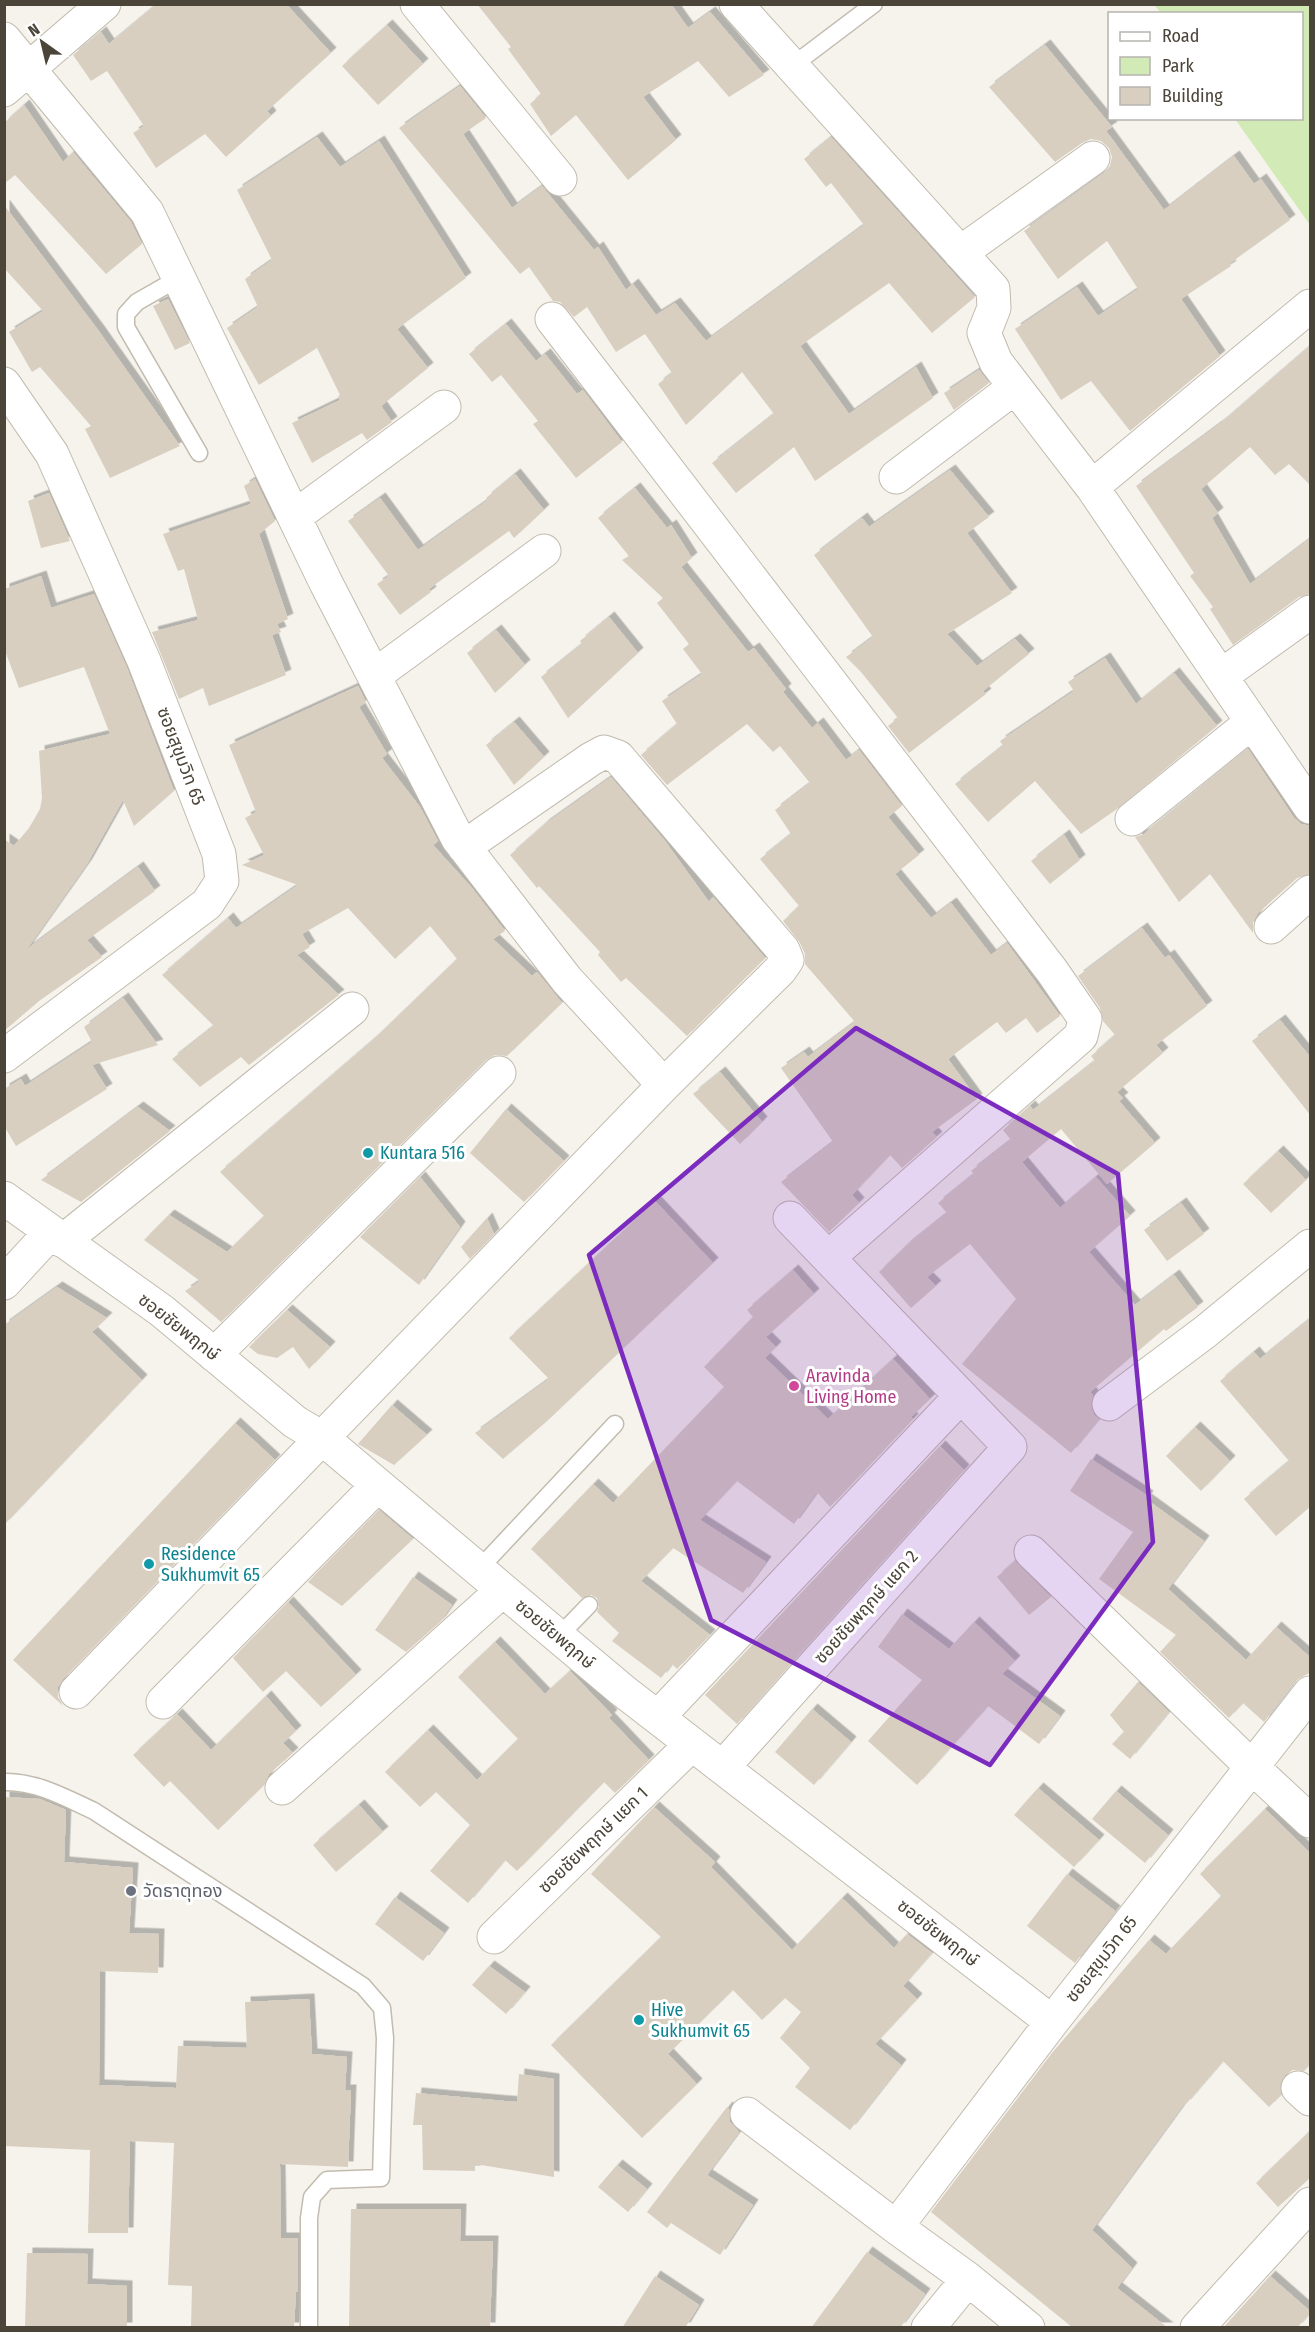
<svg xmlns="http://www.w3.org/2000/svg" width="1315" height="2332" font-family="'Fira Sans Condensed','Noto Sans Thai',sans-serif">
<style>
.green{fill:#d2eab5}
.building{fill:#d8cfc1;filter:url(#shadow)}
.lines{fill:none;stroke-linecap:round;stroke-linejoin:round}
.lane-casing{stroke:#c2bbae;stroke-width:19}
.street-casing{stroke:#c2bbae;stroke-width:35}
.lane{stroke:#fff;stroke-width:16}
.street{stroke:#fff;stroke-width:33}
.marked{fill:#7b2cbf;fill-opacity:0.2;stroke:#7b2cbf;stroke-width:4.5;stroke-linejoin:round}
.culture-dot{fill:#0f9aa8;stroke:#fff;stroke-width:2}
.hotel-dot{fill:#d1479c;stroke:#fff;stroke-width:2}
.worship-dot{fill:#6b7280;stroke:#fff;stroke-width:2}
.labels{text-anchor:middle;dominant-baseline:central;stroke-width:6;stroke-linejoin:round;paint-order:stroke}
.street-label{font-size:18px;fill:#4b4439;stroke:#fff}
.culture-label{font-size:18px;fill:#0d838f;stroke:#fff;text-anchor:start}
.hotel-label{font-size:18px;fill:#b23c85;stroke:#fff;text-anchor:start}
.worship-label{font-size:18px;fill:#5b616d;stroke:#fff;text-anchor:start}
</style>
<defs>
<filter id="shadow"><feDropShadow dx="5.5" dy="-5.5" stdDeviation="0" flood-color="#0004"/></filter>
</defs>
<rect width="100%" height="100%" fill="#f6f3ec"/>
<path class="green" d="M 1154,5 L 1310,5 L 1310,225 L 1235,119 L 1302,118 L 1302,14 L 1161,13 Z"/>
<path class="building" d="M 157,4 L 286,4 L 331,53 L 267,111 L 271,116 L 226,157 L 205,134 L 156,168 L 133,133 L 144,126 L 107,71 L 91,81 L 73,55 L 101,32 L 109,44 Z
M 477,4 L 671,4 L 688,28 L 710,12 L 764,75 L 729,97 L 698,61 L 643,97 L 676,140 L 628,180 L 576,115 L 551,136 L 530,104 L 541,94 L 508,49 L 511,47 Z
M 387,25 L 423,64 L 378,105 L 342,66 Z
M 1045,45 L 1112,127 L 1106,131 L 1164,210 L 1234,156 L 1254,184 L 1261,179 L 1290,220 L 1229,264 L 1231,266 L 1181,299 L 1220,356 L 1130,431 L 1091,381 L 1061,400 L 1015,329 L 1077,287 L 1098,316 L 1138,289 L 1107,241 L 1058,279 L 1024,231 L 1104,173 L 1110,166 L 1112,157 L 1109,148 L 1101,141 L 1091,139 L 1082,143 L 1055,162 L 989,87 Z
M 460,86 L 486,118 L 463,134 L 512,208 L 542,186 L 594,250 L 598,247 L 626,290 L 633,284 L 656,315 L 675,303 L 706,341 L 864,225 L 831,183 L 826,187 L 804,159 L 831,137 L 975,297 L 932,333 L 889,283 L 800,346 L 849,414 L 916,367 L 933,398 L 815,481 L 794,447 L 736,493 L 712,463 L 774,414 L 742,372 L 686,425 L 658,384 L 672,373 L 645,334 L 616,352 L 587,307 L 574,317 L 560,302 L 553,301 L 529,267 L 520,274 L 399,128 Z
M 24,105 L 63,162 L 73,152 L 131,222 L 142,244 L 106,274 L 15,175 L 4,184 L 4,123 Z
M 317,137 L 340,167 L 379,141 L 466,278 L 397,329 L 428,368 L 381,406 L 392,422 L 367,440 L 362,433 L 312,463 L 292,423 L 340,400 L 338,396 L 340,395 L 317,348 L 259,385 L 227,328 L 258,307 L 245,279 L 272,260 L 237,190 Z
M 4,205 L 98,330 L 180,446 L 110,478 L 85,429 L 91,426 L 40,367 L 32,372 L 9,332 L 43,311 L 4,268 Z
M 168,299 L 190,343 L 175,350 L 153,306 Z
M 506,324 L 536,361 L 545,354 L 577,394 L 583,390 L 622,442 L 576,478 L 533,424 L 538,421 L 501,375 L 492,382 L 469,354 Z
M 1311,345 L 1311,486 L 1289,464 L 1275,475 L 1250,447 L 1201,489 L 1218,513 L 1212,518 L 1250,584 L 1311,538 L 1311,594 L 1299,597 L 1233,645 L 1210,609 L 1213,607 L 1190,576 L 1194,573 L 1136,486 L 1221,423 Z
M 979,370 L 989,383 L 954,410 L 944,393 Z
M 950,470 L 989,517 L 967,533 L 1012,593 L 947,634 L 977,666 L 1015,639 L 1029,654 L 983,691 L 986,694 L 909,753 L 888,726 L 898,718 L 861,672 L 846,657 L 873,637 L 814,555 L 862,518 L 869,527 Z
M 515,474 L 544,510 L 514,538 L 509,531 L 429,589 L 431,592 L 400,615 L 377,584 L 389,576 L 348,521 L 380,498 L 418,550 L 488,500 L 486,498 Z
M 255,479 L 275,521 L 259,534 L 288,619 L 277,624 L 281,632 L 272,635 L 286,675 L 209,706 L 203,688 L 179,699 L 152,632 L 198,620 L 184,569 L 178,571 L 163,534 L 251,504 L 244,486 Z
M 635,488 L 667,528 L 671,525 L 692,558 L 681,567 L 748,652 L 754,648 L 786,689 L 783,692 L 812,728 L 818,723 L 846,760 L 859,750 L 902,806 L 888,817 L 919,855 L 895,874 L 931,918 L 951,903 L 991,955 L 1007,943 L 1060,1016 L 1037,1033 L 1026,1018 L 1006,1033 L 997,1022 L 948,1059 L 977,1099 L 932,1132 L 937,1137 L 902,1168 L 890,1155 L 852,1195 L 859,1203 L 829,1232 L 781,1182 L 833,1142 L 781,1068 L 804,1052 L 808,1057 L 855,1022 L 805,964 L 805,954 L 800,943 L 783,921 L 799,906 L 760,859 L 791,834 L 775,810 L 810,783 L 780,746 L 773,752 L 747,724 L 667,785 L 641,755 L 677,724 L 662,701 L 702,674 L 683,649 L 689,644 L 657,603 L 663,598 L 622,560 L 629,556 L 598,518 Z
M 49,493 L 70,541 L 41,548 L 28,501 Z
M 41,576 L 51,608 L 94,594 L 127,668 L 174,791 L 134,826 L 123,800 L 87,864 L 27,949 L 138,867 L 155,891 L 87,940 L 102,957 L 39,1001 L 4,1031 L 4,839 L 14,846 L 29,828 L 40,809 L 42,798 L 39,751 L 110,734 L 84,667 L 19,688 L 4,648 L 4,589 Z
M 609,617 L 638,653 L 568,718 L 541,677 L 582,644 L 580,641 Z
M 496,630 L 525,665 L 495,693 L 467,653 Z
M 1105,658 L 1136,704 L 1174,673 L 1217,726 L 1117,809 L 1081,834 L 1035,781 L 988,822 L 955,784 L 1003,746 L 1000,741 L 1074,691 L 1068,682 Z
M 358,686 L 366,702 L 359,707 L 387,754 L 382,758 L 420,807 L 438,841 L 433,845 L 472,888 L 505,931 L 493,939 L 532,976 L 537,972 L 562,1003 L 507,1056 L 495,1055 L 486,1060 L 221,1322 L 185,1291 L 200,1281 L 144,1240 L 169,1215 L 227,1252 L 264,1216 L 220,1172 L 373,1040 L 457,959 L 430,926 L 395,959 L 348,908 L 302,934 L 310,947 L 297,955 L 339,995 L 249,1065 L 241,1057 L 200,1087 L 172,1059 L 214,1026 L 162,975 L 228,918 L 236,928 L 298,885 L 242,865 L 264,855 L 245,818 L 256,812 L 229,745 Z
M 514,722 L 544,757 L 514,785 L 486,745 Z
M 1248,749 L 1294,818 L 1301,824 L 1311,826 L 1311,874 L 1297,878 L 1258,913 L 1253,922 L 1253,933 L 1210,874 L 1179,902 L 1135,837 L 1144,834 Z
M 611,777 L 665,841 L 709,902 L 713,897 L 765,958 L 687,1036 L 626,978 L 621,982 L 598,955 L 600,952 L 539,886 L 537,888 L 510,855 L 545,824 Z
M 1064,835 L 1080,860 L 1050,884 L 1031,861 Z
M 1142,928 L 1165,958 L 1169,955 L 1207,1006 L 1156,1045 L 1163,1053 L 1117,1092 L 1123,1098 L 1119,1101 L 1155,1143 L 1107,1184 L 1061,1129 L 1022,1162 L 1060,1208 L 1096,1177 L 1130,1216 L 1089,1252 L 1135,1305 L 1174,1275 L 1198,1307 L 1166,1331 L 1164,1329 L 1090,1392 L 1093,1395 L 1091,1407 L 1094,1415 L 1099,1419 L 1071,1453 L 962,1364 L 1016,1299 L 970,1244 L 927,1277 L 936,1286 L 911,1308 L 879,1272 L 907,1245 L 947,1213 L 938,1203 L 974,1174 L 971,1171 L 1011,1140 L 1003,1130 L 1030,1106 L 1033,1110 L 1095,1061 L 1091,1056 L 1115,1035 L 1103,1021 L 1100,1008 L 1078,976 Z
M 123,998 L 158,1045 L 92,1065 L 107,1089 L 16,1146 L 4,1126 L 4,1089 L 21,1079 L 25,1086 L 92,1042 L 84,1027 Z
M 1280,1020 L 1311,1058 L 1311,1116 L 1252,1041 Z
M 720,1072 L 762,1122 L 740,1144 L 693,1094 Z
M 138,1107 L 170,1131 L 81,1202 L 41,1180 Z
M 506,1109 L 564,1161 L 524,1202 L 470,1153 Z
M 1278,1151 L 1306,1180 L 1271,1213 L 1243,1184 Z
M 420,1177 L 460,1227 L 419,1285 L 360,1237 Z
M 655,1201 L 713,1263 L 546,1422 L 503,1459 L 475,1433 L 549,1379 L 509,1338 Z
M 1181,1203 L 1204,1234 L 1167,1261 L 1144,1230 Z
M 487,1218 L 494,1234 L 470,1259 L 461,1247 Z
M 793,1270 L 814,1294 L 766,1337 L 776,1347 L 765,1358 L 828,1419 L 893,1359 L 930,1399 L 911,1417 L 913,1419 L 830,1507 L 817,1492 L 794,1524 L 737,1481 L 700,1520 L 766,1562 L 743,1593 L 673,1548 L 641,1581 L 710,1635 L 677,1669 L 672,1664 L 661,1678 L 612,1641 L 619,1633 L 597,1612 L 599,1607 L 597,1598 L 591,1595 L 582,1598 L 531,1549 L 593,1484 L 613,1503 L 724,1387 L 704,1367 L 753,1317 L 747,1310 Z
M 57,1287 L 107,1318 L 92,1332 L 142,1380 L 4,1525 L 4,1325 Z
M 287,1310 L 330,1347 L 309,1369 L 293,1347 L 277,1358 L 258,1354 L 249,1347 Z
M 1311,1318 L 1311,1506 L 1276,1536 L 1244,1499 L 1289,1461 L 1220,1381 L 1254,1352 L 1260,1359 Z
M 392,1405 L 427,1435 L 394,1465 L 358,1444 Z
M 235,1423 L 275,1460 L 63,1679 L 58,1687 L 58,1697 L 63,1706 L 13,1660 Z
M 1195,1427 L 1230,1461 L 1201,1491 L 1166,1456 Z
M 940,1446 L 964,1470 L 737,1724 L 705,1695 Z
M 1091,1459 L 1148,1496 L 1146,1499 L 1204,1541 L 1168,1589 L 1246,1660 L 1276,1627 L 1311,1658 L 1311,1672 L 1295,1681 L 1264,1722 L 1243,1703 L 1229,1718 L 1160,1652 L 1176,1635 L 1099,1579 L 1133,1532 L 1070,1491 Z
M 379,1510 L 413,1539 L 342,1606 L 308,1582 Z
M 1015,1561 L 1051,1597 L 1029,1615 L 997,1577 Z
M 413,1577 L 452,1605 L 440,1622 L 406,1652 L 375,1630 Z
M 288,1602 L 356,1675 L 321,1707 L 286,1671 L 263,1692 L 233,1658 Z
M 902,1614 L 949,1649 L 974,1622 L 1015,1661 L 1002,1674 L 1060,1716 L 1039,1744 L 988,1706 L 917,1785 L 868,1741 L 922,1680 L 878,1647 Z
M 495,1642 L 545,1694 L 570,1671 L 612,1715 L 609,1718 L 649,1760 L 615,1793 L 604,1782 L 517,1871 L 505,1860 L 468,1903 L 430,1871 L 470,1825 L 436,1792 L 420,1807 L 385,1772 L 428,1730 L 477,1780 L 518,1739 L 458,1677 Z
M 1138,1682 L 1169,1712 L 1130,1759 L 1112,1744 L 1124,1732 L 1110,1715 Z
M 266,1696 L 296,1731 L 283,1743 L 293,1753 L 269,1774 L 264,1785 L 218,1830 L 170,1781 L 164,1787 L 133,1755 L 177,1714 L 211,1750 Z
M 812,1709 L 851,1742 L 814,1785 L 775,1752 Z
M 1038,1788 L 1099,1840 L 1074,1867 L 1014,1815 Z
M 1116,1791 L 1168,1835 L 1145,1863 L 1092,1819 Z
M 4,1797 L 40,1799 L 66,1810 L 64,1862 L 133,1868 L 129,1933 L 159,1934 L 158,1973 L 100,1971 L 99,2085 L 176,2088 L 178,2046 L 247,2048 L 245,2002 L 309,1999 L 312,2054 L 347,2057 L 345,2090 L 351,2090 L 348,2167 L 280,2164 L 281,2238 L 298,2238 L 298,2292 L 296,2291 L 294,2328 L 191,2328 L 192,2286 L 168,2285 L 174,2143 L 130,2141 L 128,2233 L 88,2233 L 90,2150 L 4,2146 Z
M 359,1805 L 383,1832 L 336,1872 L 313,1845 Z
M 654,1807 L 715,1862 L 711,1867 L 792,1950 L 842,1898 L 894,1948 L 907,1934 L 932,1953 L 903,1986 L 917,1999 L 875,2044 L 901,2065 L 850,2130 L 795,2087 L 810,2068 L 780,2038 L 801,2012 L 785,1998 L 762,2020 L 733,1990 L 668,2054 L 697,2084 L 642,2138 L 551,2045 L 661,1937 L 591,1874 Z
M 1265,1809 L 1311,1854 L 1311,2064 L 1304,2071 L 1293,2070 L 1285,2075 L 1280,2085 L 1281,2095 L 1269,2107 L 1223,2061 L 1185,2105 L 1184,2104 L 1092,2230 L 1132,2268 L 1117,2288 L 1168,2328 L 1073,2328 L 931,2212 L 1052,2053 L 1149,1940 L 1166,1954 L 1221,1896 L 1200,1874 Z
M 1067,1874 L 1115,1911 L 1075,1963 L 1027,1926 Z
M 395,1897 L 444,1933 L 423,1961 L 375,1924 Z
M 489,1966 L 525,1992 L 506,2014 L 472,1985 Z
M 519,2074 L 554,2079 L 554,2177 L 475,2164 L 475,2171 L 423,2170 L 422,2125 L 413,2125 L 416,2093 L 517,2102 Z
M 727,2107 L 729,2109 L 730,2122 L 739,2132 L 707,2175 L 753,2205 L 720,2255 L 671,2223 L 667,2228 L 647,2212 Z
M 1311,2130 L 1311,2177 L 1278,2207 L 1256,2183 Z
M 617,2165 L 647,2189 L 628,2212 L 598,2187 Z
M 351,2209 L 461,2209 L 460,2241 L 493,2241 L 490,2328 L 349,2328 Z
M 867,2252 L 925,2294 L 900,2328 L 811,2328 Z
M 27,2253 L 88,2254 L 87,2284 L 127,2286 L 127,2328 L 25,2328 Z
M 655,2276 L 699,2305 L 685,2328 L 622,2328 Z
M 1270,2276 L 1311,2312 L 1297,2328 L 1223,2328 Z"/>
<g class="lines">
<defs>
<path id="lane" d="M 792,66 L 874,4
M 179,278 L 137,302 L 126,314 L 126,327 L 199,453
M 479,1569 L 615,1424
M 558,1637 L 589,1605
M 4,1782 C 36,1781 66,1798 94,1811 L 363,1986 L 382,2008 L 385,2038 L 381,2178 L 327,2180 L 312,2197 L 309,2218 L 309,2328"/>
<path id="street" d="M 417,4 L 560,179
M 736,4 L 993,289 L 994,308 L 984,333 L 996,362 L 1092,487 L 1310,807
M 4,39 L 147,212 L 326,583 L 458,839 L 567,980 L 664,1085
M 4,90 L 104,4
M 960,253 L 1093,158
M 552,319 L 1052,971 L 1085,1019 L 1081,1036 L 829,1257
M 4,384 L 52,454 L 144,661 L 219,854 L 222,881 L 207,904 L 4,1056
M 896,477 L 1015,387
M 1092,487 L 1310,306
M 294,517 L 444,407
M 374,676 L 544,551
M 1221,676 L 1310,612
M 1132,819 L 1252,722
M 1271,927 L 1310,892
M 4,1198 L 162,1311 L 295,1422 L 322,1438 L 622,1690 L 1052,2022
M 63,1241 L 352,1009
M 4,1283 L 51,1232
M 214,1355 L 499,1073
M 1109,1404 L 1205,1332 L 1310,1246
M 1031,1552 L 1251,1766 L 1310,1821
M 76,1692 L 664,1085 L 780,970 L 787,960 L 783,950 L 618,757 L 604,752 L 591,759 L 464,847
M 163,1702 L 378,1485
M 658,1717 L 961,1396
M 723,1767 L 1010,1447 L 790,1218
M 282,1788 L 503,1590
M 494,1937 L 692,1744
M 1298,2088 L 1310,2099
M 747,2114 L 896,2227
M 928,2328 L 968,2279
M 1028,2328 L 968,2279 L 896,2227 L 1052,2022 L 1310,1693
M 1197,2328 L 1310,2204"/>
</defs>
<use href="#lane" class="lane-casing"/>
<use href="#street" class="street-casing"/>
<use href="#lane" class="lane"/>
<use href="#street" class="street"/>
</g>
<path class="marked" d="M 856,1028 L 1118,1174 L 1153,1542 L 990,1765 L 711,1620 L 589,1255 Z"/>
<g class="culture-dot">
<circle cx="368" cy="1153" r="6"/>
<circle cx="149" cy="1564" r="6"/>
<circle cx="639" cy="2020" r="6"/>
</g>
<circle class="hotel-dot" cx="794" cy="1386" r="6"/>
<circle class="worship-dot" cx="131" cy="1891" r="6"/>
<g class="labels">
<g class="street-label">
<text transform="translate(181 756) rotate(69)">ซอยสุขุมวิท 65</text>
<text transform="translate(179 1327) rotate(38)">ซอยชัยพฤกษ์</text>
<text transform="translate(866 1607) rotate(-48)">ซอยชัยพฤกษ์ แยก 2</text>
<text transform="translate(555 1634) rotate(40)">ซอยชัยพฤกษ์</text>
<text transform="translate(593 1840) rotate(-44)">ซอยชัยพฤกษ์ แยก 1</text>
<text transform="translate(938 1933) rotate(38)">ซอยชัยพฤกษ์</text>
<text transform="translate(1101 1959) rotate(-52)">ซอยสุขุมวิท 65</text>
</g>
<g class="culture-label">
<text x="380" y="1153">Kuntara 516</text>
<text x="161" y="1554">Residence<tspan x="161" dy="21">Sukhumvit 65</tspan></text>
<text x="651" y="2010">Hive<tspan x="651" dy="21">Sukhumvit 65</tspan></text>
</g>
<g class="hotel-label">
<text x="806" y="1376">Aravinda<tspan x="806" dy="21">Living Home</tspan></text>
</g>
<g class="worship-label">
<text x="143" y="1891">วัดธาตุทอง</text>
</g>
</g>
<rect width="1315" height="2332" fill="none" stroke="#4b4439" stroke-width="12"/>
<rect x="1108" y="12" width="195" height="108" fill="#ffffff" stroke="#b7b4b0" stroke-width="1.5"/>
<rect x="1120" y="32" width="30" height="9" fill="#ffffff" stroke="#b7b4b0" stroke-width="1.5"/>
<text x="1162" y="42" font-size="18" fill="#4b4439">Road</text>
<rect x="1120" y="57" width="30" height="18" fill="#d2eab5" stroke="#b7b4b0" stroke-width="1.5"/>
<text x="1162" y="72" font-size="18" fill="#4b4439">Park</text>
<rect x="1120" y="87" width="30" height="18" fill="#d8cfc1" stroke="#b7b4b0" stroke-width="1.5"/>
<text x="1162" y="102" font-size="18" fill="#4b4439">Building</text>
<g transform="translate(42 42) rotate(326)" stroke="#ffffff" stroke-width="4.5" paint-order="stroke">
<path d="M0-4.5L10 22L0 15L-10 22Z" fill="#4b4439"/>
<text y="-9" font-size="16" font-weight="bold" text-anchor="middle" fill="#4b4439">N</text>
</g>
</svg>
